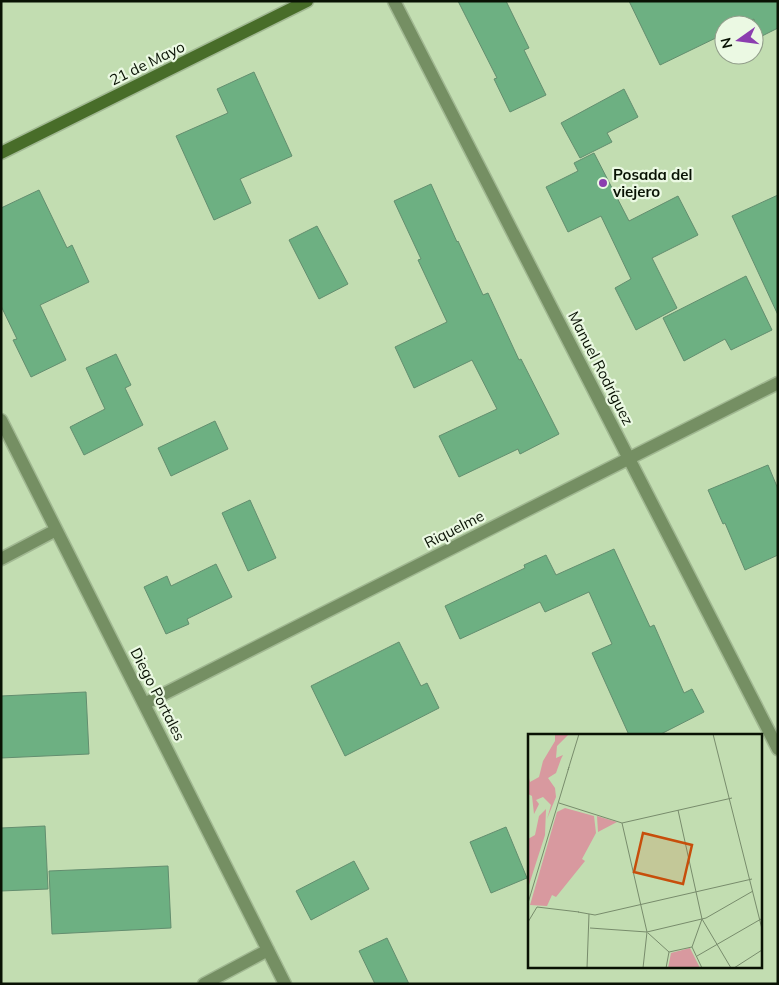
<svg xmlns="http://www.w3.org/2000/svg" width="779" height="985" font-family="Mulish,sans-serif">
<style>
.building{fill:#6db082;stroke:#638e6f}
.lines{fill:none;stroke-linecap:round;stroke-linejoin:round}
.street-casing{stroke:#a1b892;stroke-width:15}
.secondary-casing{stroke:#a1b892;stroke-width:15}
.street{stroke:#758f63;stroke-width:12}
.secondary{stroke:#486d29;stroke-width:12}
.poi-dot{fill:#8b3eaf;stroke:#ebf9e3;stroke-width:2}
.labels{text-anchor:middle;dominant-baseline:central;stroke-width:4.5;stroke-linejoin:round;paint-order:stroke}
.street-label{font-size:15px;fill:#091204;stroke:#ebf9e3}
.poi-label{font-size:15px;font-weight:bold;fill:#091204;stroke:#ebf9e3;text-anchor:start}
.inset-road{fill:none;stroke:#788c6c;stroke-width:1}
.view{fill:#c74e0b;fill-opacity:0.15;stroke:#c74e0b;stroke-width:2.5}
.inset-edge{fill:none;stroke:#091204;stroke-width:2.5}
</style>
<rect width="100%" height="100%" fill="#c2ddb1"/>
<path class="building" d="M 458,1 L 506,1 L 529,48 L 524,50 L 546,95 L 510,112 L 494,79 L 497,78 Z
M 629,1 L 778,1 L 778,28 L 754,40 L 754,19 L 742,25 L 724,25 L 724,34 L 660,65 Z
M 254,72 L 292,156 L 240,179 L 251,203 L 214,220 L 176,136 L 228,113 L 217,89 Z
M 624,89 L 638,117 L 607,133 L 612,142 L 580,158 L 561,123 Z
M 594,153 L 629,221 L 678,196 L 698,235 L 652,258 L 677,308 L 636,330 L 615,288 L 631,279 L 601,216 L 568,232 L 546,187 L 578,171 L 574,163 Z
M 431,184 L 457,242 L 458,241 L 483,295 L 488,293 L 519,360 L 521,359 L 559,434 L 520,454 L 518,449 L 459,477 L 439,436 L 497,409 L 472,360 L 414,388 L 395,347 L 447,322 L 418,260 L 421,259 L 394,201 Z
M 39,190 L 67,248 L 72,245 L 89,282 L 40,305 L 66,360 L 31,377 L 13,340 L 17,339 L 1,306 L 1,208 Z
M 778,195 L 778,315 L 732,216 Z
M 317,226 L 348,284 L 319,299 L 289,240 Z
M 746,276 L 772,330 L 731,350 L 725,339 L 684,361 L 663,318 Z
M 116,354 L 131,385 L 125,388 L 143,425 L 84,455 L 70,427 L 105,409 L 86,368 Z
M 215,421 L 228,449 L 171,476 L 158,448 Z
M 768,465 L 778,489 L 778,555 L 745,570 L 725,523 L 723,524 L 708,490 Z
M 250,500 L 276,558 L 248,571 L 222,513 Z
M 614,549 L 650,627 L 654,625 L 684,693 L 692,689 L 704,712 L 659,735 L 629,735 L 592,653 L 612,644 L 589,592 L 545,612 L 540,602 L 460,639 L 445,606 L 525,568 L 524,565 L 546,555 L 556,575 Z
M 216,564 L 232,597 L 187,619 L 189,624 L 166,634 L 144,587 L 167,576 L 171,586 Z
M 399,642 L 421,686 L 427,683 L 439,708 L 345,756 L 311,686 Z
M 86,692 L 89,754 L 1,758 L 1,696 Z
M 45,826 L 48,889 L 1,891 L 1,828 Z
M 506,827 L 527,878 L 491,893 L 470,842 Z
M 354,861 L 369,889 L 311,920 L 296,891 Z
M 168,866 L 171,928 L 52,934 L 49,871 Z
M 387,938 L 409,984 L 375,984 L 359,951 Z"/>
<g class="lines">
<defs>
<path id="street" d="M 394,1 L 778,749
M 1,420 L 285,984
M 1,559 L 56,530
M 144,704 L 778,383
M 204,984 L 268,950"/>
<path id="secondary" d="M 1,153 L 307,1"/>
</defs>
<use href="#street" class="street-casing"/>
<use href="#secondary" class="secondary-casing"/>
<use href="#street" class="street"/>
<use href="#secondary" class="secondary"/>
</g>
<circle class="poi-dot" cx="603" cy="183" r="5"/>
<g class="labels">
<g class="street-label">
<text transform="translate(147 63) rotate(-26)">21 de Mayo</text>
<text transform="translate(601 368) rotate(63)">Manuel Rodríguez</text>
<text transform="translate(454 529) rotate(-27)">Riquelme</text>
<text transform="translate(158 694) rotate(63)">Diego Portales</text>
</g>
<g class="poi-label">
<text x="613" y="174">Posada del<tspan x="613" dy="17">viejero</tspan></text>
</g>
</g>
<g transform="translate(528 734)">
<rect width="234" height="234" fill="#c2ddb1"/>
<path d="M 27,0 L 41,0 L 29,12 L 28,24 L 35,21 L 33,25 L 28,39 L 20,44 L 27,54 L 28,63 L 19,85 L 23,71 L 15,63 L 8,66 L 11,70 L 6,80 L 4,62 L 0,60 L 0,40 L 2,48 L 11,43 L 15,27 L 27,7 ZM 37,74 L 66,82 L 68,99 L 54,125 L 57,127 L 28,163 L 24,161 L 19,172 L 2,171 L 29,78 ZM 18,75 L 17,101 L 0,154 L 0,105 L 7,101 L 11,82 ZM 69,82 L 89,88 L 70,98 ZM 162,214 L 172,234 L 140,234 L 143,219 Z" fill="#d8999f"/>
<path class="inset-road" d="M 185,0 L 234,195M 40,36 L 51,0M 31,69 L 94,89 L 204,64M 150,76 L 174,185 L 203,234M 94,89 L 119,198M 0,169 L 41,33M 50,178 L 67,181 L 224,145M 0,188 L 9,173 L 51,178M 62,194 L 119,198M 120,199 L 141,218M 141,218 L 164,213M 169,222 L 233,185M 59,234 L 61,180M 115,234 L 119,198 L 178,184 L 225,157M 138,234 L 141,218M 174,234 L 164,213 L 174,185M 206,234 L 234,216"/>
<path class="view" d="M 115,99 L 164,111 L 155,150 L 106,138 Z"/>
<rect width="234" height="234" class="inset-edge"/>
</g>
<rect width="779" height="985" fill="none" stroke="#091204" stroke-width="5"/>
<g transform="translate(739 40) rotate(256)"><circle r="24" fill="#ebf9e3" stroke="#919d8a"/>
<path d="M0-4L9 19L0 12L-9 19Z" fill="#8b3eaf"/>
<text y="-8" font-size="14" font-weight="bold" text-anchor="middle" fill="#091204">N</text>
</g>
</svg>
